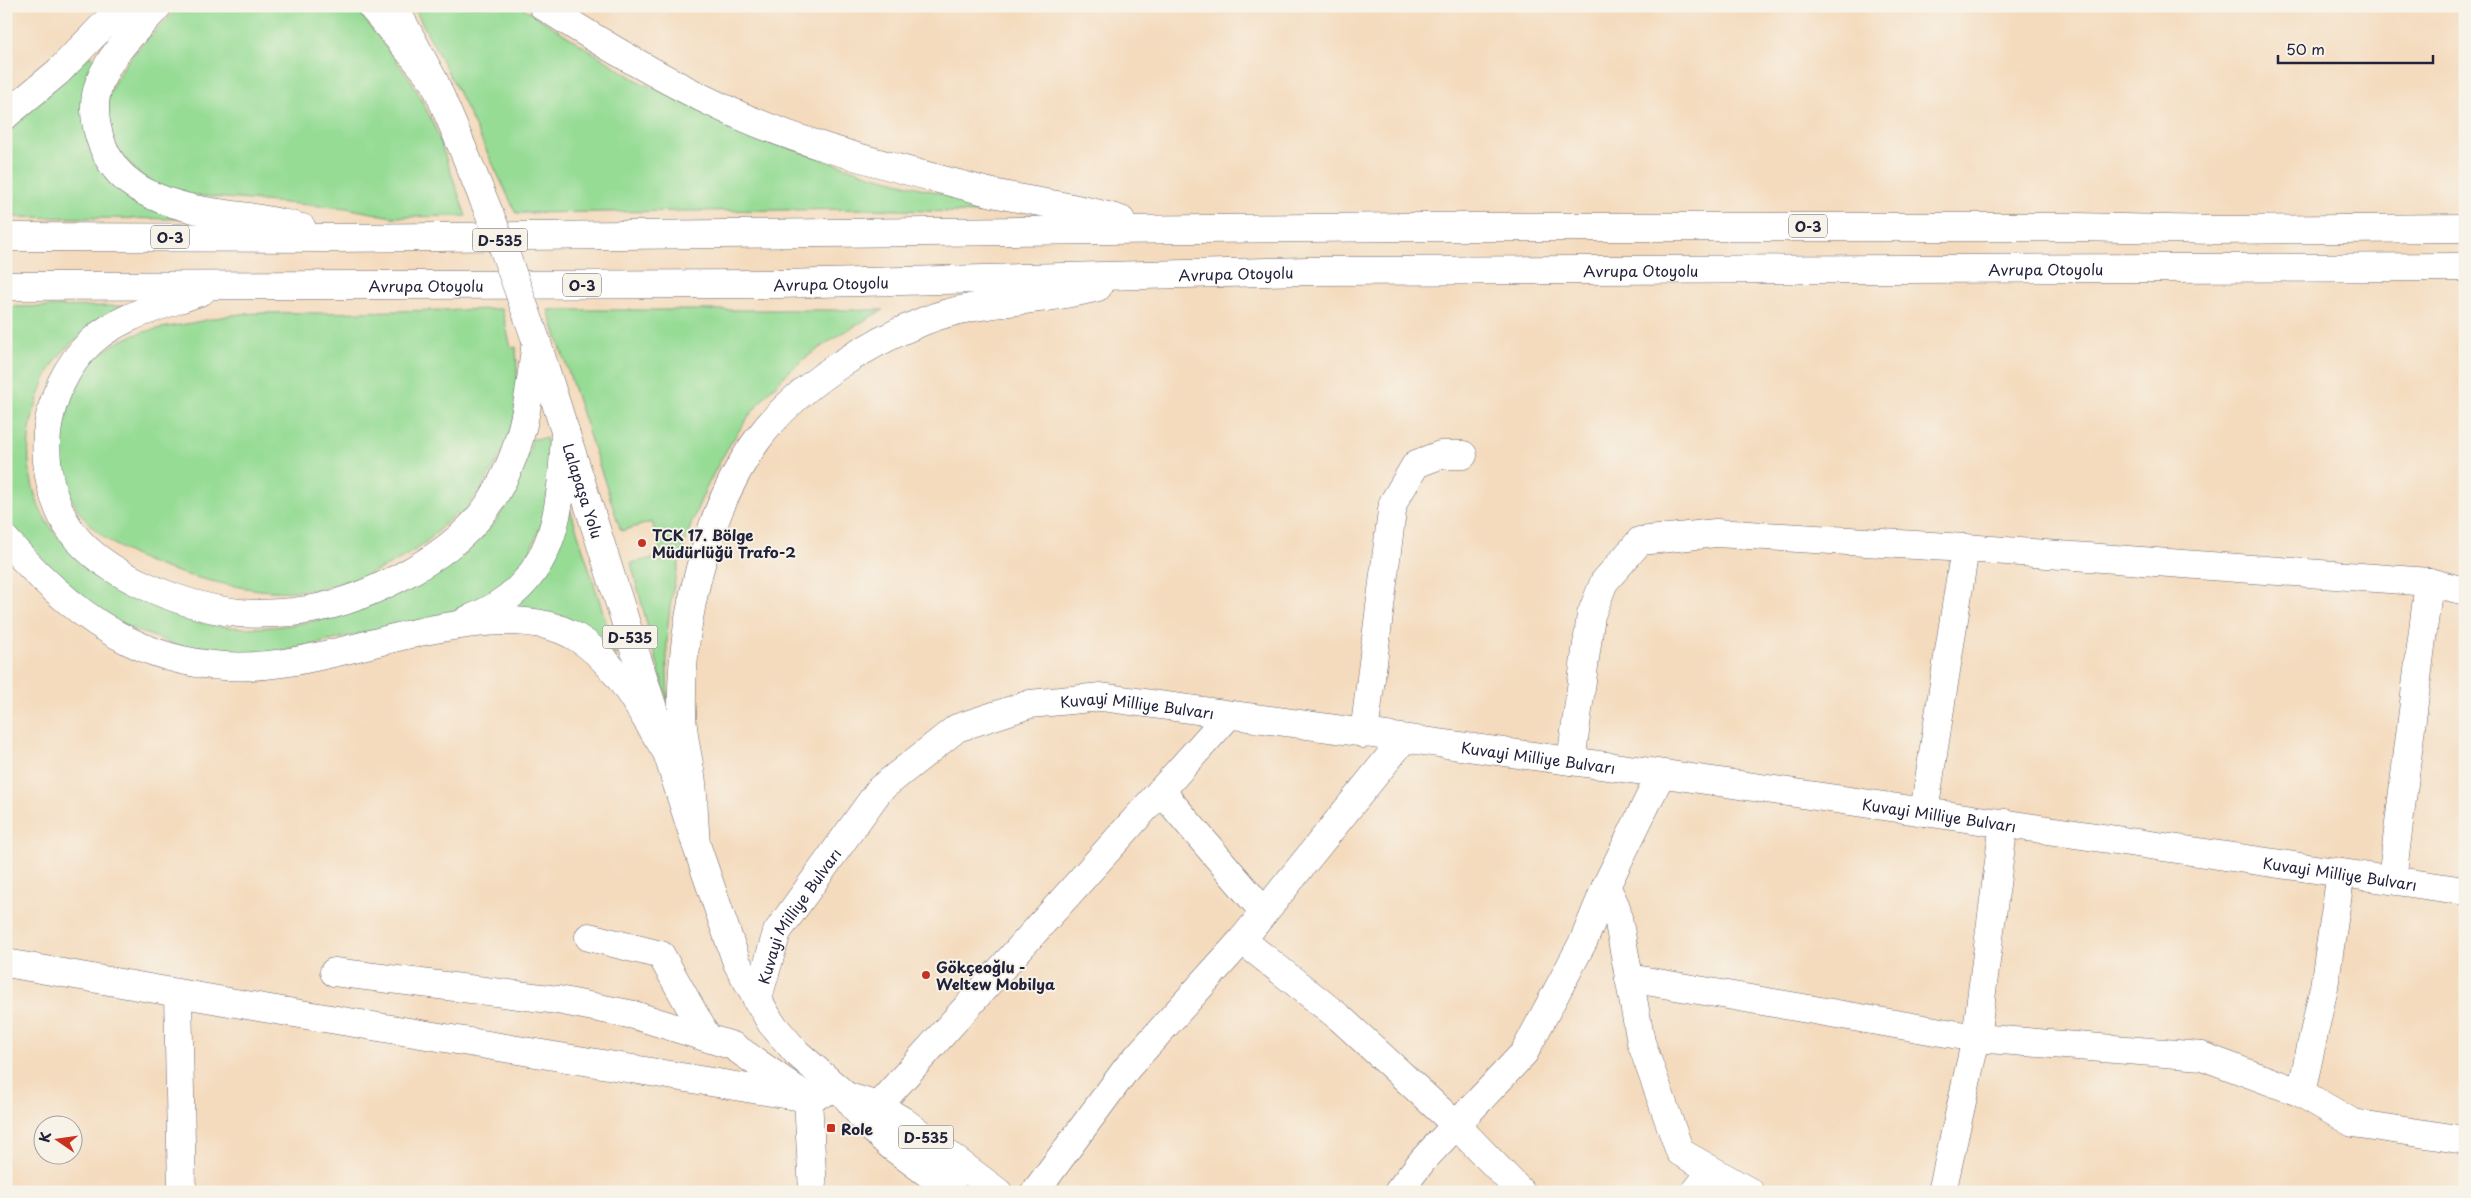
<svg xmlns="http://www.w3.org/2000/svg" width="2471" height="1198" font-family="'Playpen Sans',sans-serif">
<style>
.green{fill:#96dc95;stroke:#5c7f68}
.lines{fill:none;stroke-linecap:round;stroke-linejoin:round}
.minor-casing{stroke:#6c6369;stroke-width:29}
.major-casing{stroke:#6c6369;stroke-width:29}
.highway-casing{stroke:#6c6369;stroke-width:29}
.minor{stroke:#fff;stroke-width:28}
.major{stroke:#fff;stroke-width:28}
.highway{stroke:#fff;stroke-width:28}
.major-bridge-casing{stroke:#6c6369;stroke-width:29;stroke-linecap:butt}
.major-bridge{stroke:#fff;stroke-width:28}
.poi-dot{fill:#c8321e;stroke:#f7f3e8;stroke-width:2}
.labels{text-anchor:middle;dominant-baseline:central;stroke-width:4;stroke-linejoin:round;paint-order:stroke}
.shield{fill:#f7f3e8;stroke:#62616f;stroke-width:1}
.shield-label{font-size:14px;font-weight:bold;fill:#22223b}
.street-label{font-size:15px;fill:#22223b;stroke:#f7f3e8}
.poi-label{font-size:15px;font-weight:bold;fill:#22223b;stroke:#f7f3e8;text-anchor:start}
</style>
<rect width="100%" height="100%" fill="#f7f3e8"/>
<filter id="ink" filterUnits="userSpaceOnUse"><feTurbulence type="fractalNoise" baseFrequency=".02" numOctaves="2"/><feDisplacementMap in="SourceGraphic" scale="10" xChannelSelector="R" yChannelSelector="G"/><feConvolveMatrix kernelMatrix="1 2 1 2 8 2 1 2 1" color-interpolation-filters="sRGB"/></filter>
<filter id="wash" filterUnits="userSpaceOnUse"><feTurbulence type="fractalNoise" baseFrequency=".0096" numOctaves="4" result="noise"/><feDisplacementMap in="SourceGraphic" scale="20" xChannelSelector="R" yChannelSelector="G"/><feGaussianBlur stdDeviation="1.12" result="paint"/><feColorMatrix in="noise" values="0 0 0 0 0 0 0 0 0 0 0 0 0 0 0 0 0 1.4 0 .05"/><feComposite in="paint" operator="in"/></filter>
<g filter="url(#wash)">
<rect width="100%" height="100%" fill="#f4dbbe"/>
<path class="green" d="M 180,6 L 355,6 L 413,83 L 435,127 L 466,216 L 392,217 L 346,208 L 178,194 C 171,192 163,190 156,186 C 119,164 93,118 117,77 C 133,50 159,28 180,6 Z
M 413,6 L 520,6 L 638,81 L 750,135 L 870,175 L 978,203 L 979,213 L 871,209 L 516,213 L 459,93 Z
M 91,55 L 97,61 L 84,114 L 182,219 L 6,217 L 6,130 Z
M 126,306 C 103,320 78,334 60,355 C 48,369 41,388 36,405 C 24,439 27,479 41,511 C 64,560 145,610 196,622 C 263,637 334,621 395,595 C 468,565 514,517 532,439 L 546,438 L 551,460 L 547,511 L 525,563 L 508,583 L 476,604 L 438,616 L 272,654 L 206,656 L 103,618 L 35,557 L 6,522 L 6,307 Z
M 502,309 L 511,348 L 516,347 C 517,373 520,402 512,428 C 501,461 481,489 460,517 L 456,513 C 446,522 437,533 427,541 C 398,564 358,581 322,588 C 283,596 245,589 207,580 C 119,559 40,519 67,413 C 77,376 91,353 127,338 C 146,330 166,327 186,324 C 204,321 222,316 240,314 C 269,312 298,313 326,313 C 385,311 443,310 502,309 Z
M 548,310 L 883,310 C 849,329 813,349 785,375 C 721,437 676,536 668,624 C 666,651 667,677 668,704 L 631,563 L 662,556 L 652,522 L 621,531 Z
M 570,509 L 617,656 L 507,610 Z"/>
</g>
<g filter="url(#ink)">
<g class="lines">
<defs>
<g id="minor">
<path d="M 1364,734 L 1393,503 L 1416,464 L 1440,455 L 1463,455"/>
<path d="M 1571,761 L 1591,615 L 1604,582 L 1640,541 L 1716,533 L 1965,548 L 2429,582 L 2465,591"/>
<path d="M 1661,774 L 1606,886 L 1616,907 L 1641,1042 L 1680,1152 L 1750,1192"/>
<path d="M 1161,791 L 1264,912"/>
<path d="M 1924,812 L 1965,548"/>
<path d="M 2392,880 L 2429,582"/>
<path d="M 589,937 L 661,955 L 707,1037"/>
<path d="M 1242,940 L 1340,1018 L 1456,1125 L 1521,1192"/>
<path d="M 6,963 L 264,1008 L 808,1098 L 837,1088"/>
<path d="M 334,972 L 558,1000 L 634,1015 L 733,1046 L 808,1098 L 813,1192"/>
<path d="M 1629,978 L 1976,1038 L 2202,1056 L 2301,1093 L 2353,1123 L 2465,1140"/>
<path d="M 178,994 L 182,1192"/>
<path id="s1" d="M 757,1001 L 777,932 L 880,789 L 957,728 L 1030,704 L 1101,697 L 1651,772 L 2465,891"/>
<path d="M 2301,1093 L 2324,987 L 2341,873"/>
<path d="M 878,1106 L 1229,715"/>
<path d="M 1035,1192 L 1127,1068 L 1242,940 L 1403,740"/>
<path d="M 1398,1192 L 1423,1160 L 1524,1053 L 1584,940 L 1606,886"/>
<path d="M 1695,1192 L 1712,1171"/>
<path d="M 1942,1192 L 1976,1038 L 2004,823"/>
</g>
<g id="major">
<path d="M 394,6 L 434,81 L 460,142"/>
<path id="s2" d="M 536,340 L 696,844 L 737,963 L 771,1023 L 797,1053 L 846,1096 L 868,1125 L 891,1146 L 953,1192"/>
<path d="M 846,1096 L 878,1106 L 902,1120 L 998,1192"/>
</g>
<g id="highway">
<path d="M 158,6 C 137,30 112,51 100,81 C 87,114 101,162 131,183 C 148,196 172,204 194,209 C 230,216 266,217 302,228"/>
<path d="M 371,6 L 434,81"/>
<path d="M 543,6 C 601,43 659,78 721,107 C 802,146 891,166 977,189 C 1024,202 1075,205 1121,220"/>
<path d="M 6,115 L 58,72 L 122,6"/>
<path d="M 6,237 L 334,238 L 1406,227 L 2076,227 L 2215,230 L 2465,228"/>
<path id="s3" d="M 6,286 L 779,284 L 1309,271 L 2465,267"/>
<path d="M 202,291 C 166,305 120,315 91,342 C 66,365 51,399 47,433 C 44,466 52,504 71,531 C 103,576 186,607 239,613 C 257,615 276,613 293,612 C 358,605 449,561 487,507 C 523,454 529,402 536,340"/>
<path d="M 6,540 C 82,627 164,681 283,663 C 345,654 405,631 467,624 C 502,619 545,618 576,637 C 617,661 641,713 666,751"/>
<path d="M 467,620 C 556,586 561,514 565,431"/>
<path d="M 696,844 C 694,823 694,803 692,783 C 689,759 682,735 682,711 C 680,625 706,509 758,439 C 797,386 864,345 924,321 C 979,299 1041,303 1098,287"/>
</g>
</defs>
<use href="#minor" class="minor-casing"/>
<use href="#major" class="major-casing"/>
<use href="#highway" class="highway-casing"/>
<use href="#minor" class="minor"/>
<use href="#major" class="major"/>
<use href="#highway" class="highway"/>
<defs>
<path id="major-bridge" d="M 460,142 L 503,247 L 536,340"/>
</defs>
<use href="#major-bridge" class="major-bridge-casing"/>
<use href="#major-bridge" class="major-bridge"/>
</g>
</g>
<g class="poi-dot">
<circle cx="642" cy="543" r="5"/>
<circle cx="926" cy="975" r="5"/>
<rect x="826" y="1123" width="10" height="10" rx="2.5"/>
</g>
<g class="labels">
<g class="shield">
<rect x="1789" y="214.5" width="38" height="23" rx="4"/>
<rect x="151" y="225.5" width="38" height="23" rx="4"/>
<rect x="472.5" y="228.5" width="55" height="23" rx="4"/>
<rect x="563" y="273.5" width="38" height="23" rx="4"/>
<rect x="602.5" y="625.5" width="55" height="23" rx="4"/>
<rect x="898.5" y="1125.5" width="55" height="23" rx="4"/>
</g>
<g class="shield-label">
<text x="1808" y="226">O-3</text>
<text x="170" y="237">O-3</text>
<text x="500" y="240">D-535</text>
<text x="582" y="285">O-3</text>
<text x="630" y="637">D-535</text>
<text x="926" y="1137">D-535</text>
</g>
<g class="street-label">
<text stroke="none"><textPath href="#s3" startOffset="2040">Avrupa Otoyolu</textPath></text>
<text stroke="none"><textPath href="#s3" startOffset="1635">Avrupa Otoyolu</textPath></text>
<text stroke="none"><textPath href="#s3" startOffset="1230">Avrupa Otoyolu</textPath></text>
<text stroke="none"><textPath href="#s3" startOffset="825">Avrupa Otoyolu</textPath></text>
<text stroke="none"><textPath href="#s3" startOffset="420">Avrupa Otoyolu</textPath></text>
<text stroke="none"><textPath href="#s2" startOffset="158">Lalapaşa Yolu</textPath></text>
<text stroke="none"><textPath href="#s1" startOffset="531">Kuvayi Milliye Bulvarı</textPath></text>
<text stroke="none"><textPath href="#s1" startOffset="936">Kuvayi Milliye Bulvarı</textPath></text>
<text stroke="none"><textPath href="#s1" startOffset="1341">Kuvayi Milliye Bulvarı</textPath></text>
<text stroke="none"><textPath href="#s1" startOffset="1746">Kuvayi Milliye Bulvarı</textPath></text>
<text stroke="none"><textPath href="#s1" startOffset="96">Kuvayi Milliye Bulvarı</textPath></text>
</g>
<g class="poi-label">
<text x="652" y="534">TCK 17. Bölge<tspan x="652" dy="17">Müdürlüğü Trafo-2</tspan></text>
<text x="936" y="966">Gökçeoğlu -<tspan x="936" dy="17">Weltew Mobilya</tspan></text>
<text x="841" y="1128">Role</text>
</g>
</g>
<rect width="2471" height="1198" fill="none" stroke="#f7f3e8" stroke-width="25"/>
<g transform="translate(58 1140) rotate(283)"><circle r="24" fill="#f7f3e8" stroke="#a29fa3"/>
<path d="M0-4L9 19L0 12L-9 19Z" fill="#c8321e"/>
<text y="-8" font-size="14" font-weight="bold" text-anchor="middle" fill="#22223b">K</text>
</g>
<path d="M2278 55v8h155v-8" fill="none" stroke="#22223b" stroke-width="2.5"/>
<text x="2286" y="55" font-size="15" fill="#22223b" stroke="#f7f3e8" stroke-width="4" paint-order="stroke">50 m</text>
</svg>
